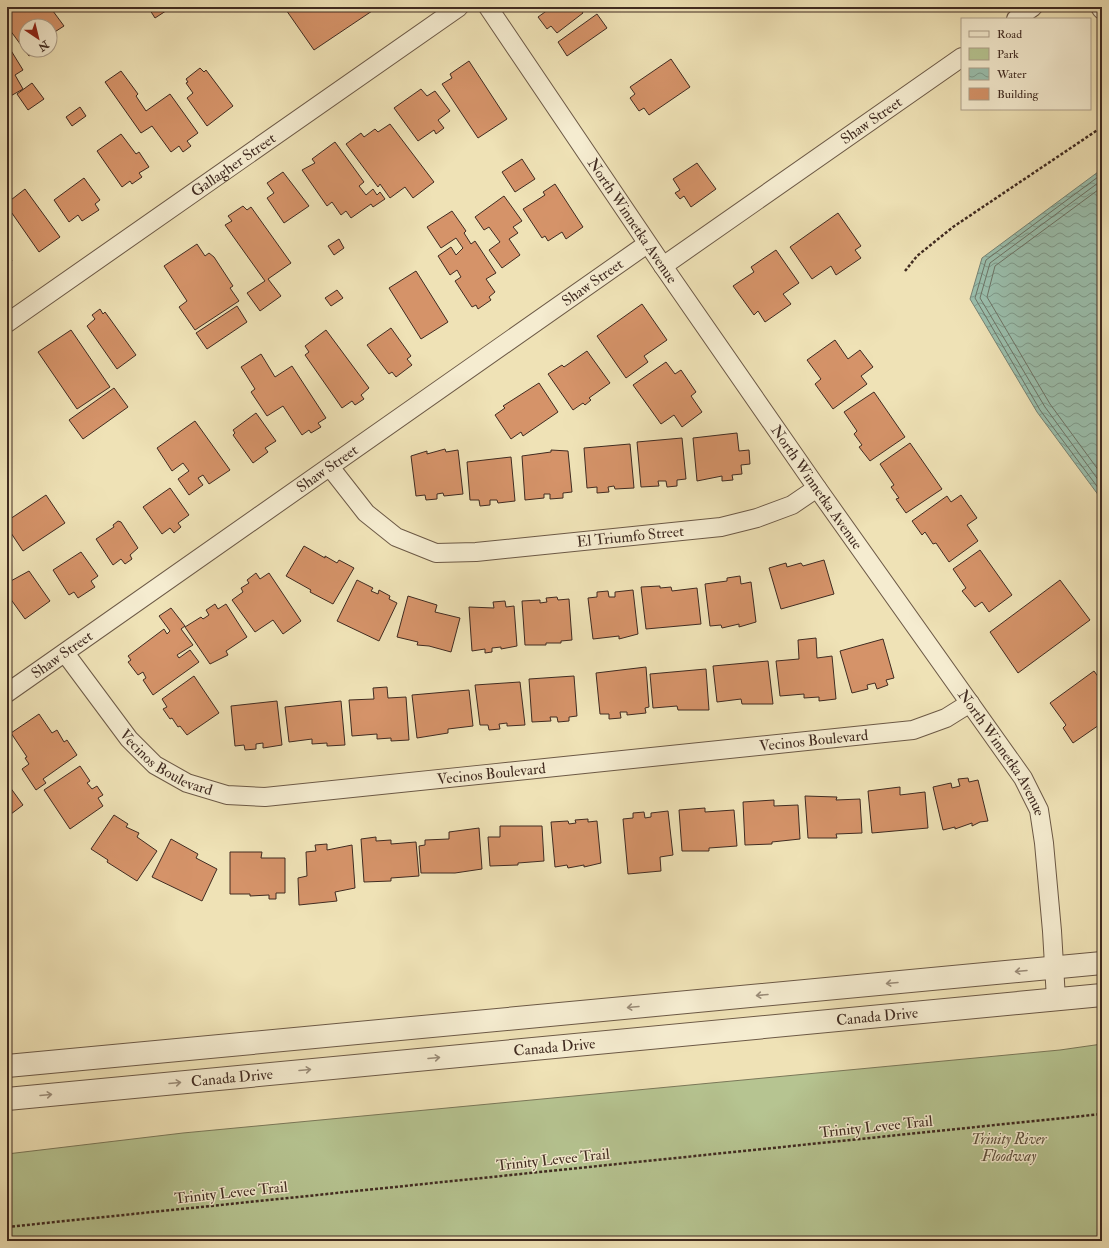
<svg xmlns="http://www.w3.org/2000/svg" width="1109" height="1248" font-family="'IM FELL Double Pica',serif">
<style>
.park{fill:#b6c491;stroke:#7b7859}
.water{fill:url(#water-waves);stroke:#768374}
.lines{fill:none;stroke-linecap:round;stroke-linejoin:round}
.shore{stroke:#6d7466;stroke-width:1}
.building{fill:#d59369;stroke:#402b21}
.minor-casing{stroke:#6c5946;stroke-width:20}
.tertiary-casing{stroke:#6c5946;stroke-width:24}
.path{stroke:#402b21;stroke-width:2.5;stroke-dasharray:3 2;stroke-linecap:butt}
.minor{stroke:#f5ecd0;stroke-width:18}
.tertiary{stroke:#f5ecd0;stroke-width:22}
.oneway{stroke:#9a8c78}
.labels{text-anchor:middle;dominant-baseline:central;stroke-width:3;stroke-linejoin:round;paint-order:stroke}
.street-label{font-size:15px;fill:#402b21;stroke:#f5ecd0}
.park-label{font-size:15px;font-style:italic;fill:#5e513d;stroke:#f5ecd0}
</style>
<defs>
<pattern id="water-waves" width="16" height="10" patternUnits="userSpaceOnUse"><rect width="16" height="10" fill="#9abeac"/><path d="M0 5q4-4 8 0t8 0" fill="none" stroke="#7f9b8c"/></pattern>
</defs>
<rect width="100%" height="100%" fill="#efe2b6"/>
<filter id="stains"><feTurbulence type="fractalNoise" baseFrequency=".005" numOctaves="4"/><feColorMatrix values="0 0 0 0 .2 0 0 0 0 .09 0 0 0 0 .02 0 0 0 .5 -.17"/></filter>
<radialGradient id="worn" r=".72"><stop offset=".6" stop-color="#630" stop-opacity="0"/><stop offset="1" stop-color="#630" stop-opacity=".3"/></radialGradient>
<path class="park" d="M 1102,1044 L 1102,1241 L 7,1241 L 7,1154 L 183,1133 L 1060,1050 Z"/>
<path class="water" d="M 1102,169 L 1102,500 L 1037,412 L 970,299 L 982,258 Z"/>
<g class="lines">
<path class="shore" d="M 1102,174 L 986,260 L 975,298 L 1040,410 L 1102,493
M 1102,180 L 990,263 L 980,298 L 1045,407 L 1102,485
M 1102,187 L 995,266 L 987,297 L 1050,404 L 1102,475"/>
</g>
<path class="building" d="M 7,7 L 50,7 L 64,26 L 50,35 L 50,26 L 26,26 L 26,50 L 38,50 L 29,56 L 7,26 Z
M 148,7 L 172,7 L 155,18 Z
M 284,7 L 373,7 L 375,9 L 314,50 Z
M 552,7 L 579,7 L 583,13 L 557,33 L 551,26 L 547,29 L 538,17 Z
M 597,14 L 607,28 L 567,56 L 558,42 Z
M 7,44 L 23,70 L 15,75 L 23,89 L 7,98 Z
M 671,59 L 690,87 L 649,115 L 644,108 L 639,111 L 630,98 L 635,94 L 630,87 Z
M 469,61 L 507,119 L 478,138 L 442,84 L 452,78 L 450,74 Z
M 200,68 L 204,72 L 206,70 L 233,106 L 207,126 L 187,98 L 193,93 L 186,83 L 188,82 L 186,79 Z
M 121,71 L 138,94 L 136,96 L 146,111 L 170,94 L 198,133 L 187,141 L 191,146 L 183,152 L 179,146 L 171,152 L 152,126 L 141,133 L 105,82 Z
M 32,83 L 44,99 L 28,110 L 17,94 Z
M 421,89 L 427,96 L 435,91 L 450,111 L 438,120 L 444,128 L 436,134 L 434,130 L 418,141 L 394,108 Z
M 80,107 L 86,116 L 72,126 L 66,117 Z
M 390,124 L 434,182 L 413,198 L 405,187 L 390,198 L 380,184 L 378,187 L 346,144 L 361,133 L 364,137 L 375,129 L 378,132 Z
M 121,134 L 136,154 L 139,152 L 149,167 L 139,173 L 142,177 L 132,184 L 130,181 L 122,187 L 97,151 Z
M 335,142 L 364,182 L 359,186 L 366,195 L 373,189 L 377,195 L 380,192 L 385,199 L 373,207 L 371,204 L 351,218 L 346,211 L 341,215 L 332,202 L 327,206 L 302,170 L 315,163 L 312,159 Z
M 522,159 L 535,179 L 515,192 L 502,172 Z
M 697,163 L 716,189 L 691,207 L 684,196 L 680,199 L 675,193 L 680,190 L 673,179 Z
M 283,172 L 309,206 L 284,223 L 267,198 L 274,193 L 267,183 Z
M 84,178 L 100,200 L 95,204 L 99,210 L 82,221 L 78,215 L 69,222 L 54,200 Z
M 555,184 L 583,227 L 566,239 L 562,232 L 548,241 L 545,236 L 542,238 L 523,209 L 545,195 L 543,192 Z
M 25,189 L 60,237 L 39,252 L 7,206 L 7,203 Z
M 504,196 L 522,221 L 513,227 L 518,233 L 509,239 L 520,255 L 502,268 L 489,250 L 500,242 L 489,227 L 484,230 L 475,217 Z
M 243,206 L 247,210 L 251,207 L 291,263 L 268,279 L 281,296 L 260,311 L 247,293 L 265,281 L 225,225 L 232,221 L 228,216 Z
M 452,211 L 466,231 L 464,233 L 471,244 L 475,241 L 496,273 L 486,279 L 495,292 L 489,297 L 491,300 L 478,309 L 476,305 L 472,307 L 455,281 L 461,277 L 457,270 L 450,275 L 438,256 L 451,247 L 456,255 L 463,248 L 456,238 L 441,248 L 427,227 Z
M 838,213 L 861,246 L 855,250 L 861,258 L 836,275 L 831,266 L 812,279 L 790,247 Z
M 339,239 L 344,248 L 334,255 L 328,246 Z
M 197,244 L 205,256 L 209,253 L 214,257 L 233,286 L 230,288 L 239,301 L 195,330 L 179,307 L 187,301 L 164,266 Z
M 776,250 L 799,283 L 783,294 L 791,304 L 765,322 L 758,311 L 754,315 L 733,286 L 754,272 L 751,267 Z
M 7,253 L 12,261 L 7,265 Z
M 7,266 L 11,271 L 7,274 Z
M 416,271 L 448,322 L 421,339 L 389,288 Z
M 337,290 L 343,298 L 331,306 L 325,298 Z
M 642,304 L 667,340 L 644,356 L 648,362 L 626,378 L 597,336 Z
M 237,306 L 247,322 L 207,349 L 196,333 Z
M 100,309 L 103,314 L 105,312 L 136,355 L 117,369 L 87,326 L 95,319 L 92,315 Z
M 391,328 L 411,356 L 407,359 L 412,365 L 396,377 L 392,372 L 389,374 L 367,345 Z
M 71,330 L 110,387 L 77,409 L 38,352 Z
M 326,330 L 369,388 L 361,395 L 364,399 L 355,405 L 352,401 L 342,408 L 305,355 L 309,352 L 305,346 Z
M 835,340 L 848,359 L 860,350 L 873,367 L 861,376 L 867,384 L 833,409 L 815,384 L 821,379 L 807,360 Z
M 587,351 L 610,383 L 589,398 L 591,400 L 585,405 L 583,403 L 573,410 L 548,374 L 562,365 L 564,367 Z
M 261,354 L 275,377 L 292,366 L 326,418 L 318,423 L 321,427 L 311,433 L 309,430 L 302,435 L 283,406 L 267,416 L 251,392 L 255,389 L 241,367 Z
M 666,362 L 675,374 L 681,370 L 696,392 L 691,396 L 702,412 L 682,427 L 674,415 L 661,424 L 633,385 Z
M 539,383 L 558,412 L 523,436 L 521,432 L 511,439 L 495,415 L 505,408 L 503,406 Z
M 114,388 L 128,407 L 83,439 L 69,420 Z
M 874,392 L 905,437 L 870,461 L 859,447 L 862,445 L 854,434 L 857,431 L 844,412 Z
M 256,413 L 276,441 L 265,448 L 268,452 L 253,463 L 233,435 L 235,433 L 233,430 Z
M 195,421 L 230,470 L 209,484 L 203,475 L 198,478 L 203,485 L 189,495 L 178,479 L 189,471 L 183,463 L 172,471 L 157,448 Z
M 737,433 L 739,451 L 749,450 L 750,464 L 741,465 L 742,474 L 732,475 L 733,480 L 722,481 L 722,476 L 697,481 L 693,438 Z
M 682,438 L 686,479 L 677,480 L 677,486 L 667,487 L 666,481 L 658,481 L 659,486 L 641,487 L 637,442 Z
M 910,443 L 942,489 L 906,513 L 896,499 L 899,498 L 891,487 L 894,485 L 880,464 Z
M 630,444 L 634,488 L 615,489 L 614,486 L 608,487 L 609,492 L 597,493 L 597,487 L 587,488 L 584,448 Z
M 445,449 L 446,452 L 458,450 L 463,494 L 444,496 L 443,493 L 437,494 L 437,499 L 426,500 L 425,495 L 416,496 L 411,456 L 427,451 L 427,454 Z
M 551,450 L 568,451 L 572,492 L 563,493 L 563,498 L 550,499 L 550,494 L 544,494 L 544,498 L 525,500 L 522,456 L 551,452 Z
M 511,457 L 515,501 L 498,503 L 497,500 L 490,500 L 490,505 L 480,506 L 479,500 L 470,500 L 467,462 Z
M 170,488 L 189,515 L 178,523 L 181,527 L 174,533 L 170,528 L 162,534 L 143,507 Z
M 46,495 L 65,523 L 23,551 L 7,527 L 7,521 Z
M 961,495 L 977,518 L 967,525 L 978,541 L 949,562 L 936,543 L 933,544 L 925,532 L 922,535 L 912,521 L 947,496 L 951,502 Z
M 118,521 L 121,522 L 138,548 L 130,555 L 132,559 L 125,564 L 121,559 L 113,565 L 96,539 L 114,527 L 113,525 Z
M 304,546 L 325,558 L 325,556 L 337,563 L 339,560 L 354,568 L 333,604 L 310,592 L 311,590 L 286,576 Z
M 980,550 L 1012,595 L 989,612 L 982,602 L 975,607 L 962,591 L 966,588 L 953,569 Z
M 81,552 L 98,576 L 91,581 L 95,587 L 78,598 L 74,592 L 69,595 L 53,570 Z
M 824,560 L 834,594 L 781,609 L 769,568 L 786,563 L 787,567 L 801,563 L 803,566 Z
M 29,571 L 50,601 L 25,619 L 7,594 L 7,587 L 11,585 L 9,582 Z
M 256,573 L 260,579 L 269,573 L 301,621 L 283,634 L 273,620 L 255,632 L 232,600 L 243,592 L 241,588 L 249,583 L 247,580 Z
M 740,576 L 741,584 L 751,582 L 756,622 L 739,627 L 739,624 L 722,628 L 721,625 L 710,626 L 705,584 L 727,581 L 727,578 Z
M 357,580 L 373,588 L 371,591 L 378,594 L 379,590 L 390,596 L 389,599 L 397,603 L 379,641 L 337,621 Z
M 1060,580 L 1090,620 L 1018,673 L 990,632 Z
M 660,586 L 660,588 L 671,587 L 672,591 L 697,588 L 701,624 L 646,629 L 641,587 Z
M 633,590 L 638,634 L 619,639 L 619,636 L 593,639 L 588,598 L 597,597 L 597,592 L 608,591 L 609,597 L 615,597 L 615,592 Z
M 408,596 L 437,605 L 435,612 L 460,618 L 451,652 L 429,646 L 417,645 L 418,642 L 397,637 Z
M 557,597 L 558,600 L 569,599 L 572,640 L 561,641 L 561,643 L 546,643 L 546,645 L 525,645 L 522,601 L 540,600 L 540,603 L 547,602 L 546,598 Z
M 505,601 L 506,607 L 514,606 L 517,646 L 501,649 L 501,647 L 492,648 L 492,652 L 485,653 L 485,649 L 472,651 L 469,607 L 494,608 L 493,602 Z
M 215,604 L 218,609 L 226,604 L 247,637 L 226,651 L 228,655 L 210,664 L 185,627 L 201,617 L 203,619 L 209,615 L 206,610 Z
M 171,608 L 185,626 L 181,629 L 193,645 L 177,655 L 179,658 L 190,650 L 199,662 L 153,695 L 143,680 L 146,678 L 143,672 L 138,675 L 128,662 L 131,660 L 128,656 L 164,629 L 167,634 L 170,631 L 159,616 Z
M 816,638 L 817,658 L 832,656 L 836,699 L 819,701 L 819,697 L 804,698 L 804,694 L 780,696 L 776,661 L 799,659 L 798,640 Z
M 883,639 L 894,678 L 886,680 L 888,685 L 877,689 L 875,683 L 867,685 L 868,689 L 852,693 L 840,651 Z
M 768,661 L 773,704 L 742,704 L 741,699 L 717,702 L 713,666 Z
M 646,667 L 649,707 L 645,708 L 646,713 L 627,715 L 627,712 L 620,712 L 621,718 L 609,719 L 609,714 L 600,714 L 596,673 Z
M 706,669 L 709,710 L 678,710 L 677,706 L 653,708 L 650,674 Z
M 1094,671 L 1102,682 L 1102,723 L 1073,743 L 1063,728 L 1066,725 L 1050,703 Z
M 194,676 L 219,713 L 187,735 L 180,726 L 178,727 L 172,718 L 170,719 L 163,709 L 167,707 L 162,699 Z
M 574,676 L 577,716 L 569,717 L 569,721 L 558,722 L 557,717 L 550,717 L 551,721 L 532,722 L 529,679 Z
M 520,682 L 525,725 L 507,726 L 507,723 L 499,724 L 500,729 L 489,730 L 488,725 L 480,725 L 475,685 Z
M 387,687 L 388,698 L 406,697 L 409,740 L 391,741 L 391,738 L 377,739 L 377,734 L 352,736 L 349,700 L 374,699 L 373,688 Z
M 469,690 L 473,726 L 448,729 L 448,733 L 417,738 L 412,695 Z
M 277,701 L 282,745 L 263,748 L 263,743 L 256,744 L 256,749 L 245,750 L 244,745 L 235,746 L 231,706 Z
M 341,701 L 345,745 L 327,746 L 327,743 L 312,744 L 312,739 L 289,742 L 285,707 Z
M 39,714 L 52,733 L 57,730 L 64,742 L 67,740 L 77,755 L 43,779 L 46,783 L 36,790 L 22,769 L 29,764 L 25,758 L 27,757 L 11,733 Z
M 80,766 L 90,781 L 87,783 L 92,789 L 97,786 L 103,795 L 98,798 L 103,806 L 70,829 L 44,790 Z
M 968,778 L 969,782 L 978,780 L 988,821 L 980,822 L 972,826 L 972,823 L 955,829 L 955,827 L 943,830 L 933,787 L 951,783 L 952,788 L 960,786 L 958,779 Z
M 7,783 L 23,805 L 7,817 Z
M 900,787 L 900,795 L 925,792 L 928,828 L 872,833 L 868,791 Z
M 805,796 L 837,797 L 836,800 L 860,799 L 862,833 L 836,834 L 837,838 L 808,838 Z
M 774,800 L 774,806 L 798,805 L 800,839 L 772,842 L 772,844 L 745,845 L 743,802 Z
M 705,808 L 705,812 L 734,810 L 737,846 L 709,848 L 709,851 L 682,851 L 679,810 Z
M 668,811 L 673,855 L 660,857 L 661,871 L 628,874 L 623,819 L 633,818 L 633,813 L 644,812 L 645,818 L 651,817 L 651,813 Z
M 114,815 L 128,824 L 126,827 L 139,833 L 137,837 L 157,851 L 137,881 L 107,862 L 108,860 L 91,849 Z
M 588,819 L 588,822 L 597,821 L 601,863 L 584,867 L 584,865 L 568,868 L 567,865 L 555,867 L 551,822 L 568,821 L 569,824 L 576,823 L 575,820 Z
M 500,826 L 542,826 L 544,861 L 518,863 L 518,865 L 490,866 L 488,837 L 500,837 Z
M 479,828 L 482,869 L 455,873 L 421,873 L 419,846 L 425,845 L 425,840 L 449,839 L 449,832 Z
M 376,837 L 376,841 L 391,840 L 391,844 L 416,842 L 419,876 L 391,878 L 391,881 L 364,882 L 361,839 Z
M 171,839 L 198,854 L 196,858 L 217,869 L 202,901 L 152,877 Z
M 327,844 L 327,850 L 352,845 L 355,888 L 335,892 L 337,901 L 299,905 L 298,878 L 307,876 L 306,852 L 316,851 L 315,845 Z
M 230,852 L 262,852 L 261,858 L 285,858 L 285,893 L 276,893 L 276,899 L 269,899 L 269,895 L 250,896 L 250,894 L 230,894 Z"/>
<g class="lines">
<defs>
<g id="minor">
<path id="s1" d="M 488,7 L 663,266 L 817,488 L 1023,778 L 1039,810 L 1044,843 L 1052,931 L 1056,999"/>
<path d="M 1100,7 L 1102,10"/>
<path d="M 1016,19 L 1033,7"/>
<path id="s2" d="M 663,266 L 962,57"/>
<path id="s3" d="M 7,323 L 459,7"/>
<path id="s4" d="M 330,467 L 366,513 L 396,537 L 436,553 L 476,552 L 721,527 L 757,518 L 792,505 L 817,488"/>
<path id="s5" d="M 65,653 L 129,739 L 155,765 L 187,783 L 227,795 L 265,797 L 913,730 L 946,718 L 970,703"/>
<path id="s6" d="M 7,693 L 647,244"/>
</g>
<g id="tertiary">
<path d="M 7,1066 L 1102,963"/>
<path id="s7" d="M 7,1099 L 1102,995"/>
</g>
</defs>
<use href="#minor" class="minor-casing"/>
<use href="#tertiary" class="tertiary-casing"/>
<path class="path" d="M 905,271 L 917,256 L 953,227 L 1102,127
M 7,1227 L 1102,1114"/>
<use href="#minor" class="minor"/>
<use href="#tertiary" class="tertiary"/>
</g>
<defs><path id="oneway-shaft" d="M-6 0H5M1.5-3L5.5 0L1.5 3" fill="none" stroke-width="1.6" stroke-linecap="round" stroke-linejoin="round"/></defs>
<g class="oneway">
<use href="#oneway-shaft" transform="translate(1021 971) rotate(175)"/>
<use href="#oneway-shaft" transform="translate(892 983) rotate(175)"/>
<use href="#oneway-shaft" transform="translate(762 995) rotate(175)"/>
<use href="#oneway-shaft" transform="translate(633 1007) rotate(175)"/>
<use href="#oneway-shaft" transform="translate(434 1058) rotate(-5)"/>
<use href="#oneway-shaft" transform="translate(305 1070) rotate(-5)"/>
<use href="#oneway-shaft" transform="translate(175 1083) rotate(-5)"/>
<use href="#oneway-shaft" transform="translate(46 1095) rotate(-5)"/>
</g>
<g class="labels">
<g class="street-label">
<text stroke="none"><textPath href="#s2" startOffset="254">Shaw Street</textPath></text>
<text stroke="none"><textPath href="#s3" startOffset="276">Gallagher Street</textPath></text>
<text stroke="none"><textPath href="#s1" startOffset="258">North Winnetka Avenue</textPath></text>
<text stroke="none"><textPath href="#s6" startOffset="715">Shaw Street</textPath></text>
<text stroke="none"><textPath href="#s6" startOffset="391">Shaw Street</textPath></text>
<text stroke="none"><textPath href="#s1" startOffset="582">North Winnetka Avenue</textPath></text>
<text stroke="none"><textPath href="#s4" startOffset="335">El Triumfo Street</textPath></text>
<text stroke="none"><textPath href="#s6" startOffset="67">Shaw Street</textPath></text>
<text stroke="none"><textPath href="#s5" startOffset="812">Vecinos Boulevard</textPath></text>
<text stroke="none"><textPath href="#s1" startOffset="906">North Winnetka Avenue</textPath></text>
<text stroke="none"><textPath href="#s5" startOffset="152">Vecinos Boulevard</textPath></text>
<text stroke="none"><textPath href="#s5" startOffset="488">Vecinos Boulevard</textPath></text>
<text stroke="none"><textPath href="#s7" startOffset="874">Canada Drive</textPath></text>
<text stroke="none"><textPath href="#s7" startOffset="550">Canada Drive</textPath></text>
<text stroke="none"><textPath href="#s7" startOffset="226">Canada Drive</textPath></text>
<text transform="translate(876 1127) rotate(-6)">Trinity Levee Trail</text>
<text transform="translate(553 1160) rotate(-6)">Trinity Levee Trail</text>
<text transform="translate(231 1193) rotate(-6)">Trinity Levee Trail</text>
</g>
<g class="park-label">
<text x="1009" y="1139">Trinity River<tspan x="1009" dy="17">Floodway</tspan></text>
</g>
</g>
<rect width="1109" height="1248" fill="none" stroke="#efe2b6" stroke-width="24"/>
<rect x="8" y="8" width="1093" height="1232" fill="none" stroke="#402b21" stroke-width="2"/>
<rect x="12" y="12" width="1085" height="1224" fill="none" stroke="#402b21"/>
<rect x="961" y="18" width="130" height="92" fill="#f5ecd0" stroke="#ad9f8a"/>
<rect x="969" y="31" width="20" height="6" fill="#f5ecd0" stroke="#ad9f8a"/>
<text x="997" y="38" font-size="12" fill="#402b21">Road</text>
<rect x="969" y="48" width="20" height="12" fill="#b6c491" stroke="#ad9f8a"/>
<text x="997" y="58" font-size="12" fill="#402b21">Park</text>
<rect x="969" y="68" width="20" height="12" fill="url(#water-waves)" stroke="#ad9f8a"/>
<text x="997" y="78" font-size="12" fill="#402b21">Water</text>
<rect x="969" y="88" width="20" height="12" fill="#d59369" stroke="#ad9f8a"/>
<text x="997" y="98" font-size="12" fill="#402b21">Building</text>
<g transform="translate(38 38) rotate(145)"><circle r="19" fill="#f5ecd0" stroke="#ad9f8a"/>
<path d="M0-3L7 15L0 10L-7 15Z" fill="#8f2418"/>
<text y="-6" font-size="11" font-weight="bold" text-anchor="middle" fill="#402b21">N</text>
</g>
<rect width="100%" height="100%" filter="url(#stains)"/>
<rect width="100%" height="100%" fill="url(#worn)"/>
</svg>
